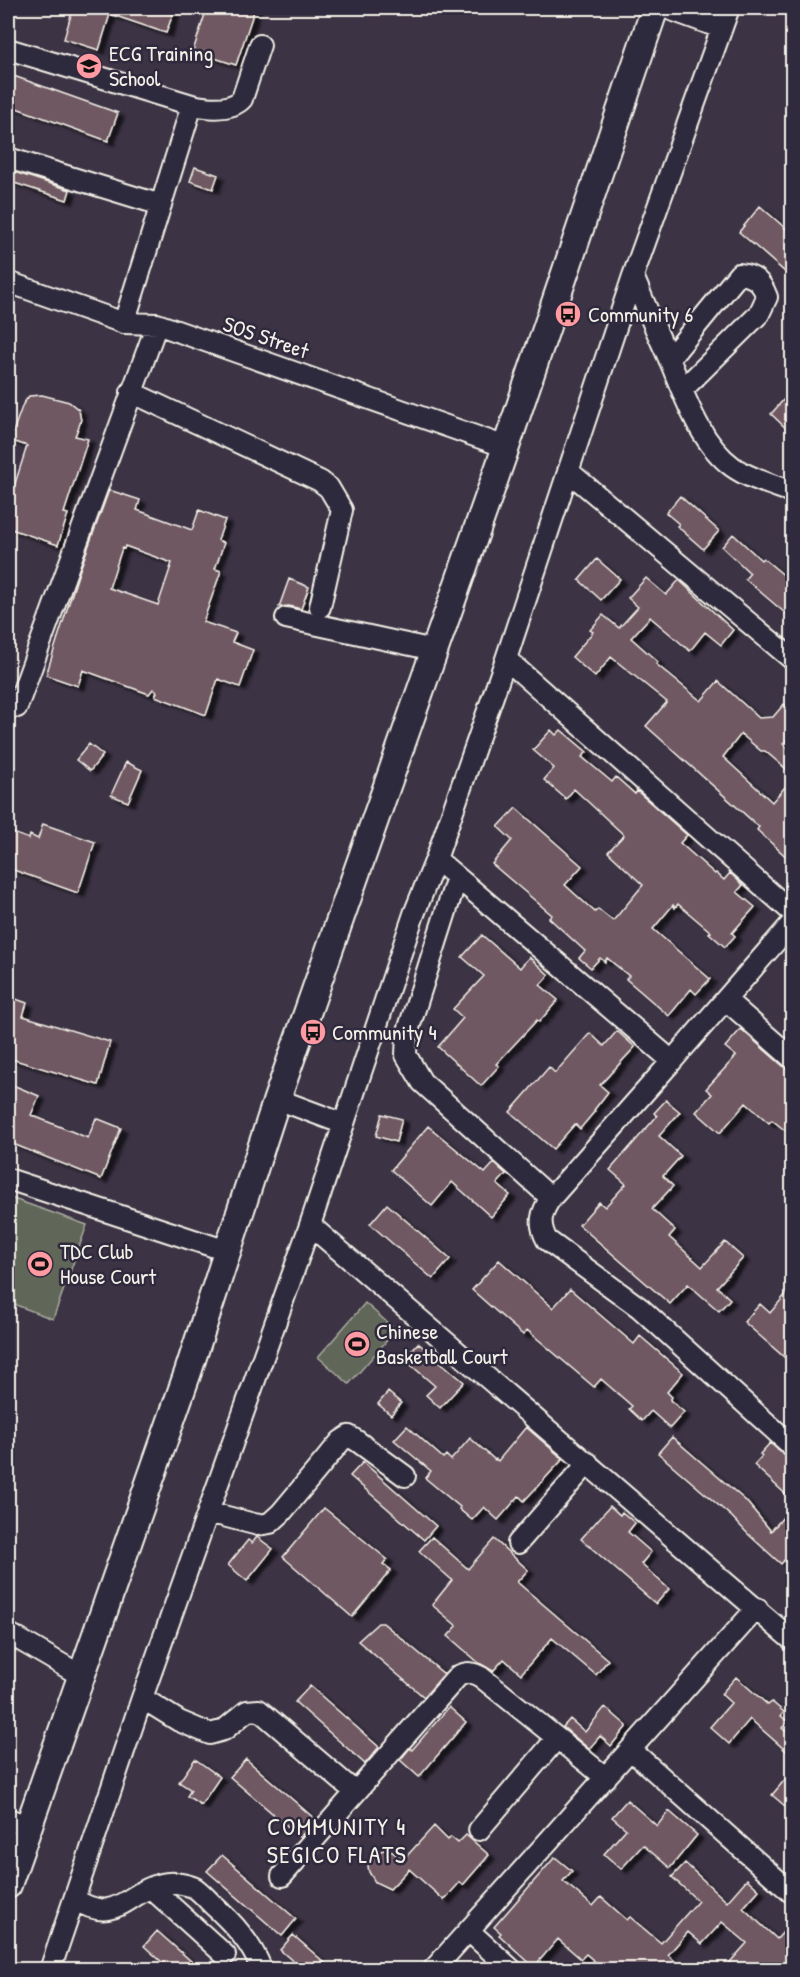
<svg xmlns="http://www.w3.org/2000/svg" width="800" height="1977" font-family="'Patrick Hand',sans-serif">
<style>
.green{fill:#606659;stroke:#aaaca0;stroke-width:1.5}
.building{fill:#6f5862;stroke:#f4f1e8;stroke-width:1.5;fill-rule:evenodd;filter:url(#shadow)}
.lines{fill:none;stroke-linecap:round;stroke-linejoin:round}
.minor-casing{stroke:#f4f1e8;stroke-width:24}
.major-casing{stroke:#f4f1e8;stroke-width:30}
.minor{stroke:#2f2a3d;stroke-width:20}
.major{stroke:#2f2a3d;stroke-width:26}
.labels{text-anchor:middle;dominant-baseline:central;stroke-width:5;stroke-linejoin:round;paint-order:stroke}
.poi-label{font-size:22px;fill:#f4f1e8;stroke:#2f2a3d;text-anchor:start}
.street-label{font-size:22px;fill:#f4f1e8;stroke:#2f2a3d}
.neighbourhood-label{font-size:24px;letter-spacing:1.5px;fill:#f4f1e8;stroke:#2f2a3d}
</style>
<defs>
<filter id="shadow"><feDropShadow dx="6" dy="4" stdDeviation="1.5" flood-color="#0009"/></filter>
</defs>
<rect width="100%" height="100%" fill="#3c3344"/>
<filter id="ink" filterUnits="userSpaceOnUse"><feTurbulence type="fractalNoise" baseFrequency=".0167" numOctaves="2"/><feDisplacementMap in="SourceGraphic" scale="12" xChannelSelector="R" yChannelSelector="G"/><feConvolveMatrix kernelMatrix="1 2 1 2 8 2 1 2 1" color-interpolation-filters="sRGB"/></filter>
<g filter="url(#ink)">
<path class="green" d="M 8,1197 L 87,1225 L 53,1319 L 8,1302 Z
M 365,1303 L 396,1330 L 349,1384 L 318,1357 Z"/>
<path class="building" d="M 73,8 L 163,8 L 174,11 L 166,33 L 110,14 L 99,50 L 64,39 Z
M 207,8 L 255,8 L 236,65 L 193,51 Z
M 8,74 L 118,113 L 108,141 L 8,105 Z
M 195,167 L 218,175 L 213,189 L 190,181 Z
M 8,170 L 70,190 L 67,200 L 8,181 Z
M 760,206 L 792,234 L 792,278 L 739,232 Z
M 792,390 L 792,434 L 771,414 Z
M 42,395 L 69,402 L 79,410 L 81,421 L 75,436 L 88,439 L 64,513 L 68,514 L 58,545 L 8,528 L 8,495 L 11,496 L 27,446 L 10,440 L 23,404 L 29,396 Z
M 109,490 L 140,500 L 137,510 L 192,530 L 199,510 L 225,520 L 218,540 L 224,543 L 215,569 L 221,571 L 203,622 L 236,633 L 232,642 L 253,650 L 240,687 L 218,679 L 206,715 L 155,696 L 157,692 L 153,689 L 149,694 L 83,670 L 78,686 L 46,675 L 78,575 ZM 125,546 L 172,563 L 158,605 L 109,588 L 122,548 L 124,549 Z
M 680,496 L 719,531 L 703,549 L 677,526 L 679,524 L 666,513 Z
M 733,534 L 761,560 L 763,558 L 792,582 L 792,619 L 745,579 L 750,573 L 722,547 Z
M 597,559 L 620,579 L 601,600 L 579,580 Z
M 646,578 L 666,595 L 679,580 L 733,630 L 721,645 L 705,632 L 690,651 L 650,617 L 631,638 L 658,662 L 656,664 L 701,701 L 718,681 L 759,718 L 773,717 L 784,704 L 792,711 L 792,733 L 783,744 L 792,752 L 792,774 L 765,751 L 761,751 L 741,734 L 723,757 L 772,802 L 792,779 L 792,862 L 757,830 L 759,827 L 646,726 L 667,702 L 611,657 L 595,677 L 572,657 L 593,632 L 590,630 L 603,615 L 619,628 L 638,607 L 628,598 Z
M 289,579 L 309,587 L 301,609 L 289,606 L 279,607 Z
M 551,730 L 556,735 L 561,730 L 587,752 L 582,757 L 612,782 L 616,777 L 635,794 L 637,791 L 687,835 L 680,843 L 715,874 L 716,873 L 724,880 L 730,873 L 743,885 L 737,892 L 755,907 L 732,933 L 735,936 L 725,947 L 709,933 L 711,932 L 678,904 L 675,908 L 673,905 L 653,929 L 710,979 L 696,994 L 691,989 L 669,1016 L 626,979 L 629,976 L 607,958 L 605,962 L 600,958 L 591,968 L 579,958 L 585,951 L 549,918 L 552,915 L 492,864 L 512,840 L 498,827 L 516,808 L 582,866 L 565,885 L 595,912 L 598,909 L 613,921 L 643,885 L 608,852 L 624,835 L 574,789 L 566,799 L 544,780 L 554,768 L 533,750 Z
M 89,744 L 103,755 L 90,771 L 76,760 Z
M 126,762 L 142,770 L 128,802 L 111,795 Z
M 43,824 L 95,842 L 78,893 L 8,868 L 8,831 L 29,839 L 30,835 L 38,839 Z
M 482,935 L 520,968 L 529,957 L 549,975 L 540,985 L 558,1000 L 539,1022 L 537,1020 L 496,1064 L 499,1066 L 481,1086 L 438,1047 L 463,1018 L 453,1009 L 484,976 L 462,957 Z
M 13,998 L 27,1003 L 23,1016 L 110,1042 L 98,1085 L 8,1058 L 8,1016 Z
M 741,1029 L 792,1074 L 792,1136 L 772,1120 L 769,1123 L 746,1103 L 720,1133 L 696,1112 L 712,1094 L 706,1089 L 736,1056 L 725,1047 Z
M 617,1031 L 635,1047 L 600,1085 L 608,1092 L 594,1110 L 595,1111 L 580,1129 L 575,1124 L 553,1149 L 510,1112 L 549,1067 L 555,1073 L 590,1033 L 604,1046 Z
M 8,1083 L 39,1096 L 31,1115 L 88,1138 L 96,1118 L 121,1128 L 101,1179 L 8,1142 Z
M 666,1100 L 680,1112 L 659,1136 L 681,1156 L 663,1176 L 673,1186 L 652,1209 L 675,1230 L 669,1237 L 702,1267 L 725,1242 L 743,1258 L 717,1287 L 730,1299 L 719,1311 L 688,1284 L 670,1304 L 579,1225 L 599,1202 L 605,1207 L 626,1184 L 610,1170 L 657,1116 L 654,1113 Z
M 382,1114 L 402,1119 L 396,1142 L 376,1136 Z
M 428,1126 L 485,1173 L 494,1163 L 506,1174 L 497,1184 L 510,1195 L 491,1217 L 452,1182 L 432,1206 L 391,1170 Z
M 387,1204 L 450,1259 L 433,1279 L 370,1224 Z
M 499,1260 L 553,1308 L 570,1289 L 634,1344 L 640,1336 L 683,1373 L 667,1392 L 672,1397 L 670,1400 L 684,1412 L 670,1428 L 651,1411 L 642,1421 L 629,1409 L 632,1406 L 601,1379 L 594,1387 L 527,1330 L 523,1335 L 472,1290 Z
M 792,1287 L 792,1364 L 744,1322 L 760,1304 L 770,1313 Z
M 418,1343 L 464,1382 L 440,1408 L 426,1395 L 435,1386 L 404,1359 Z
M 388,1392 L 401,1403 L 391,1415 L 378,1404 Z
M 407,1426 L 443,1458 L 446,1455 L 451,1460 L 470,1438 L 495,1460 L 496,1459 L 498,1461 L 526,1427 L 563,1459 L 524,1501 L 519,1496 L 498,1520 L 484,1507 L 472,1520 L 459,1509 L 460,1507 L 425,1478 L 431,1471 L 394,1440 Z
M 672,1437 L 746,1501 L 771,1531 L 792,1507 L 792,1551 L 781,1564 L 748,1534 L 732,1517 L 658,1453 Z
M 770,1443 L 784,1455 L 792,1458 L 792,1500 L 754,1465 L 762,1456 L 760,1454 Z
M 363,1462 L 436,1526 L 424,1540 L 350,1476 Z
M 610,1506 L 620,1515 L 622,1512 L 635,1523 L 628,1532 L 651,1552 L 641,1564 L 669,1589 L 656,1604 L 581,1539 Z
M 324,1508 L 387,1559 L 383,1564 L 391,1570 L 352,1617 L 283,1557 Z
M 257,1537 L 273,1549 L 247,1581 L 228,1565 L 248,1540 L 252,1543 Z
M 432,1537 L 468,1569 L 494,1539 L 528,1570 L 517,1582 L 608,1660 L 596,1675 L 552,1638 L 521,1674 L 504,1659 L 493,1671 L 479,1663 L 448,1636 L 457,1626 L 432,1605 L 452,1580 L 419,1551 Z
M 378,1623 L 383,1623 L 444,1674 L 424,1697 L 358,1641 Z
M 736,1677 L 768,1705 L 772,1702 L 784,1712 L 781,1716 L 788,1722 L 782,1728 L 792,1737 L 792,1756 L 750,1719 L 729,1744 L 710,1727 L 731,1703 L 721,1694 Z
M 310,1686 L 379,1747 L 365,1764 L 295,1702 Z
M 449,1707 L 466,1722 L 419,1777 L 400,1760 L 410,1748 L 412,1750 Z
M 605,1707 L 627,1726 L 611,1746 L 600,1736 L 589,1749 L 563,1727 L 570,1719 L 585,1732 Z
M 195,1759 L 220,1777 L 201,1805 L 187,1796 L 191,1790 L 179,1782 Z
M 246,1759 L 316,1820 L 300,1837 L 230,1777 Z
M 792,1771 L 792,1812 L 772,1795 Z
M 627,1800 L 657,1826 L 669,1811 L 697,1835 L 670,1868 L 643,1845 L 621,1869 L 604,1854 L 626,1829 L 612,1817 Z
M 434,1826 L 448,1840 L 451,1837 L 458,1843 L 466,1835 L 489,1855 L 463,1885 L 460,1882 L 444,1900 L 409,1869 L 390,1889 L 375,1882 L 369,1872 L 368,1866 L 373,1855 L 383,1850 L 389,1850 L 404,1859 Z
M 222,1855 L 296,1919 L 282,1936 L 207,1871 Z
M 555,1857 L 572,1871 L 563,1881 L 593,1906 L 601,1897 L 627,1920 L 630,1917 L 661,1943 L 698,1901 L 672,1877 L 685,1863 L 727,1902 L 747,1879 L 759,1890 L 743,1908 L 777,1939 L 792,1922 L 792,1970 L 723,1970 L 747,1943 L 722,1922 L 702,1944 L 688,1932 L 668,1955 L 685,1970 L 605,1970 L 586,1954 L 581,1959 L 558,1939 L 534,1967 L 499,1935 L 501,1933 L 494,1927 Z
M 157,1931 L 201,1970 L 171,1970 L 144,1946 Z
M 293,1935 L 333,1970 L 303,1970 L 280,1950 Z"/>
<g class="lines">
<defs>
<path id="minor" d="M 666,8 L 721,28
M 8,49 L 192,105 C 207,108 231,111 242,99 L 260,45
M 8,158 L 161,205
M 633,276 C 645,305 657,333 670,361 C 685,397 700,443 733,467 C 750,479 773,485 792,492
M 8,282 L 124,323 L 157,324 L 506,447
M 124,323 L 192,105
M 669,359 L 739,274 C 755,275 762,283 767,297 L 759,314 L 682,390
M 131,392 L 320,481 L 329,488 L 342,510 L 320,607
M 568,471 L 792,659
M 286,618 L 434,650
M 506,659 L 792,912
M 17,707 L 157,324
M 436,859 L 672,1061 L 551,1198 C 541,1212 538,1224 547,1240 L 640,1308 L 792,1446
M 457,877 L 407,1034 L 406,1055 L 422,1082 L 551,1198
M 726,1000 L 792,1058
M 672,1061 L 792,923
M 277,1099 L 344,1124
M 8,1179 L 227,1251
M 310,1225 L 792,1640
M 208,1512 L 258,1525 L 270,1523 L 281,1513 L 341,1441 L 349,1436 L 357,1441 L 405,1476
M 518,1543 L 588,1463
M 8,1633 L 80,1675
M 142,1698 L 179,1721 L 210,1734 L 224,1730 L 247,1711 L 259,1710 L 355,1792
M 631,1750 L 792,1893
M 8,1819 L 28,1826
M 479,1830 L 557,1738 L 606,1778
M 282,1876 L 458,1676 C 467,1672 473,1672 481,1677 L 557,1738
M 151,1888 L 225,1955
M 74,1899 C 119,1928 127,1888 168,1883 C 174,1882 189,1885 195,1888 C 201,1892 207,1899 212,1904 C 233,1923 251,1942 262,1970
M 469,1931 L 512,1970
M 50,1970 L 142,1698 L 310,1225 L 414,914 L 436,859 L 506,659 L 633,276 L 729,8
M 433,1970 L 757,1608"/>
<path id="major" d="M 8,1885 L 188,1372 L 277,1099 L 506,447 L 655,8"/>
</defs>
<use href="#minor" class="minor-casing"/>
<use href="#major" class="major-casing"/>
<use href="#minor" class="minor"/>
<use href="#major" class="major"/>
</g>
</g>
<defs>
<symbol id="school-disc" viewBox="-11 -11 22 22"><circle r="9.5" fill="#ff9aa2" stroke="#2f2a3d"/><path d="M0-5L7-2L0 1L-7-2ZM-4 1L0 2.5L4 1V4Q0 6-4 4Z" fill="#111"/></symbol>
<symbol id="bus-disc" viewBox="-11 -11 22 22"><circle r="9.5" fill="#ff9aa2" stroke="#2f2a3d"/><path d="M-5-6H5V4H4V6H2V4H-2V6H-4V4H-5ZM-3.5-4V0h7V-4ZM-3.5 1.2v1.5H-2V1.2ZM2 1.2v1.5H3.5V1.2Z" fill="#111"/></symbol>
<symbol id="stadium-disc" viewBox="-11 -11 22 22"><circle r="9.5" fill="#ff9aa2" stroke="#2f2a3d"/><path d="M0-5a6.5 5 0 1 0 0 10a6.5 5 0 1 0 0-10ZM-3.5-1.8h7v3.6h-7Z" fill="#111"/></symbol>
</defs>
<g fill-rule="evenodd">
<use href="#school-disc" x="74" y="51" width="30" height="30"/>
<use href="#bus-disc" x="553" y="299" width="30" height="30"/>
<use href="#bus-disc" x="298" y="1017" width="30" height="30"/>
<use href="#stadium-disc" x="25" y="1249" width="30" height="30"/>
<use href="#stadium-disc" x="342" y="1329" width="30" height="30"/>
</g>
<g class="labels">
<g class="poi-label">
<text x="109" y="53">ECG Training<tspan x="109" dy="25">School</tspan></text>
<text x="588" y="314">Community 6</text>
<text x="332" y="1032">Community 4</text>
<text x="60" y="1251">TDC Club<tspan x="60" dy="25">House Court</tspan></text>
<text x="376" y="1331">Chinese<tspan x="376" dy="25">Basketball Court</tspan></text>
</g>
<g class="street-label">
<text transform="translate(266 337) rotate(19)">SOS Street</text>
</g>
<g class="neighbourhood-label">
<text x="337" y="1826">COMMUNITY 4<tspan x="337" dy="28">SEGICO FLATS</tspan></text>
</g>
</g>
<rect width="800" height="1977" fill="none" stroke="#2f2a3d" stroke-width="30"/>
<rect x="15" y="15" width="770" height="1947" fill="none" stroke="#f4f1e8" stroke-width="2" filter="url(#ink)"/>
</svg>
